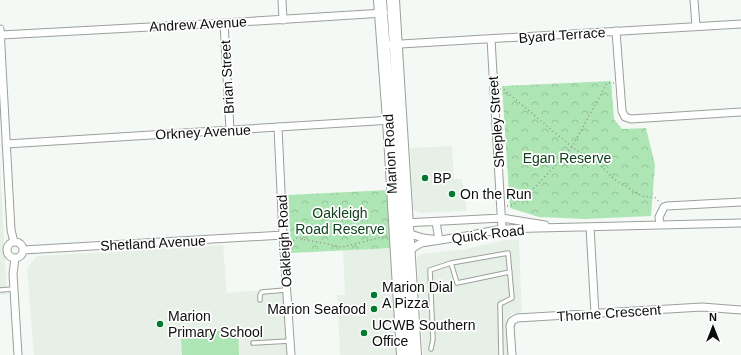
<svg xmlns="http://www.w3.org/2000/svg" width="741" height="355" font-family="Arial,sans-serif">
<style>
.built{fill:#e6f0e7}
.park{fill:url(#park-crowns)}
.pitch{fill:#ade5b4}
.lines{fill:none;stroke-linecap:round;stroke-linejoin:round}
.service-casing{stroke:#9ca09c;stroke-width:5.5}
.minor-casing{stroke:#9ca09c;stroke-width:9}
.primary-casing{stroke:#9ca09c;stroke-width:14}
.path{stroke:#919391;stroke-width:1.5;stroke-dasharray:1 3;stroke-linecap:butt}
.service{stroke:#fff;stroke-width:3.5}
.minor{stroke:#fff;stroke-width:7}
.primary{stroke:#fff;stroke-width:12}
.poi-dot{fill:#037a30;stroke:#fff;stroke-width:1.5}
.labels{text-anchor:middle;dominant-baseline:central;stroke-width:3.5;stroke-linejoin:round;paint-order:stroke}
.street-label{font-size:14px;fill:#0c0d0c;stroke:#fff}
.park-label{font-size:14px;fill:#0f411c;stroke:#fff}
.poi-label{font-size:14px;fill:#0c0d0c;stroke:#fff;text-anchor:start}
</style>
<defs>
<pattern id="park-crowns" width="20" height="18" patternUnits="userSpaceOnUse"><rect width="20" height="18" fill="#ade5b4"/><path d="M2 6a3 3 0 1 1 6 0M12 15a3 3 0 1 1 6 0" fill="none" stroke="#94c39a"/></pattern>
</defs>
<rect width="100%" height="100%" fill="#f5f9f5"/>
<path class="built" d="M 452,146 L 454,179 L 462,179 L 467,211 L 419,213 L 413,209 L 410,148 Z
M 0,161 L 7,295 L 0,295 Z
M 505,240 L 519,240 L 522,313 L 513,313 L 509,317 L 507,323 L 508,355 L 423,355 L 417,257 L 422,254 L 466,249 Z
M 223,245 L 227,293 L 286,288 L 290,355 L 34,355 L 27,268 L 37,256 Z
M 392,248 L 398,355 L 340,355 L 337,295 L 345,295 L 343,250 Z"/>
<path class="park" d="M 611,81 L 614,119 L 622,129 L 646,128 L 655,165 L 651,216 L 585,219 L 539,217 L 510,208 L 502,86 Z
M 389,190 L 392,248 L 291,253 L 288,195 Z"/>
<path class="pitch" d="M 238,330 L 239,355 L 182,355 L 181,333 Z"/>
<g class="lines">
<defs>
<path id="service" d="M 451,263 L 457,283 L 510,272
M 0,290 L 14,289
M 260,300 L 260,295 L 262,292 L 286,290
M 253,343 L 290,341
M 431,349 L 433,339 L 430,270 L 451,263 L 508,253 L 512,298 L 500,304 L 501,355"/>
<path id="minor" d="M 282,0 L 283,20
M 694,0 L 696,26
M 224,23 L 230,130
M 0,29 L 11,230 L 14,242
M 616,31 L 622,111 L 625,117 L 631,119 L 741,112
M 1,35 L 224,23 L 384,13
M 491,39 L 502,229
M 384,45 L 741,24
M 278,127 L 283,235 L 291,355
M 6,144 L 392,120
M 404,223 L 502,218 L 545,225
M 660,225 L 659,217 L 664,207 L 667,206 L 741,202
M 590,227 L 595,314
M 405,232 L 407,233 L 423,238 L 439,240 L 436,222
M7 250a8 8 0 1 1 16 0a8 8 0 1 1-16 0Z
M 23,250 L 283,235
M 408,251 L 421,243 L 466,236 L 502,229 L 741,223
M 15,258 L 13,274 L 18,355
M 512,355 L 510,326 L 512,321 L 517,318 L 702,307 L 741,310"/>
<path id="primary" d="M 380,0 L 389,120 L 403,355
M 393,0 L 415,355"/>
</defs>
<use href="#service" class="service-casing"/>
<use href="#minor" class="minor-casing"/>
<use href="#primary" class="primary-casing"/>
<path class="path" d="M 500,89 L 503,89 L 572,147 L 586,156 L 596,161 L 615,180 L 642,196 L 656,198 L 660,203
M 507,206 L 513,205 L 536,186 L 557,164 L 572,147 L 607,83 L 614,83
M 290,243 L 297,238 L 342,247 L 387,236"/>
<use href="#service" class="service"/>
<use href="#minor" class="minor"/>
<use href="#primary" class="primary"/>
</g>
<g class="poi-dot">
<circle cx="425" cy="178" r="4"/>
<circle cx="452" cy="194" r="4"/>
<circle cx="374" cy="295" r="4"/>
<circle cx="374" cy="309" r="4"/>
<circle cx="160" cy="324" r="4"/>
<circle cx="364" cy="333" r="4"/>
</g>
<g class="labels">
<g class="street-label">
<text transform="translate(198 24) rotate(-3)">Andrew Avenue</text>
<text transform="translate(562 35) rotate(-4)">Byard Terrace</text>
<text transform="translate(227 77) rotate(-93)">Brian Street</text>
<text transform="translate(496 122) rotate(-94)">Shepley Street</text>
<text transform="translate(203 132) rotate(-3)">Orkney Avenue</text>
<text transform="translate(390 154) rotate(-93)">Marion Road</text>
<text transform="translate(488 234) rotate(-7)">Quick Road</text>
<text transform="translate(284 241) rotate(-93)">Oakleigh Road</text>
<text transform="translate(153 243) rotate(-3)">Shetland Avenue</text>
<text transform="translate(609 313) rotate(-4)">Thorne Crescent</text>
</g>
<g class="park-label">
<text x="567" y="158">Egan Reserve</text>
<text x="340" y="213">Oakleigh<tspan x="340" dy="16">Road Reserve</tspan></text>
</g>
<g class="poi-label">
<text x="433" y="178">BP</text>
<text x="460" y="194">On the Run</text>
<text x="382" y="287">Marion Dial<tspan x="382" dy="16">A Pizza</tspan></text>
<text x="366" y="309" text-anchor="end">Marion Seafood</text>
<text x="168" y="316">Marion<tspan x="168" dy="16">Primary School</tspan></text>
<text x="372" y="325">UCWB Southern<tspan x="372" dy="16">Office</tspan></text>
</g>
</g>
<g transform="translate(713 327)" stroke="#ffffff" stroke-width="3" paint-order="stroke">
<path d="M0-3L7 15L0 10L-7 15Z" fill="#0c0d0c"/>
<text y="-6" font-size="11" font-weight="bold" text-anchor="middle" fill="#0c0d0c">N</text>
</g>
</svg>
